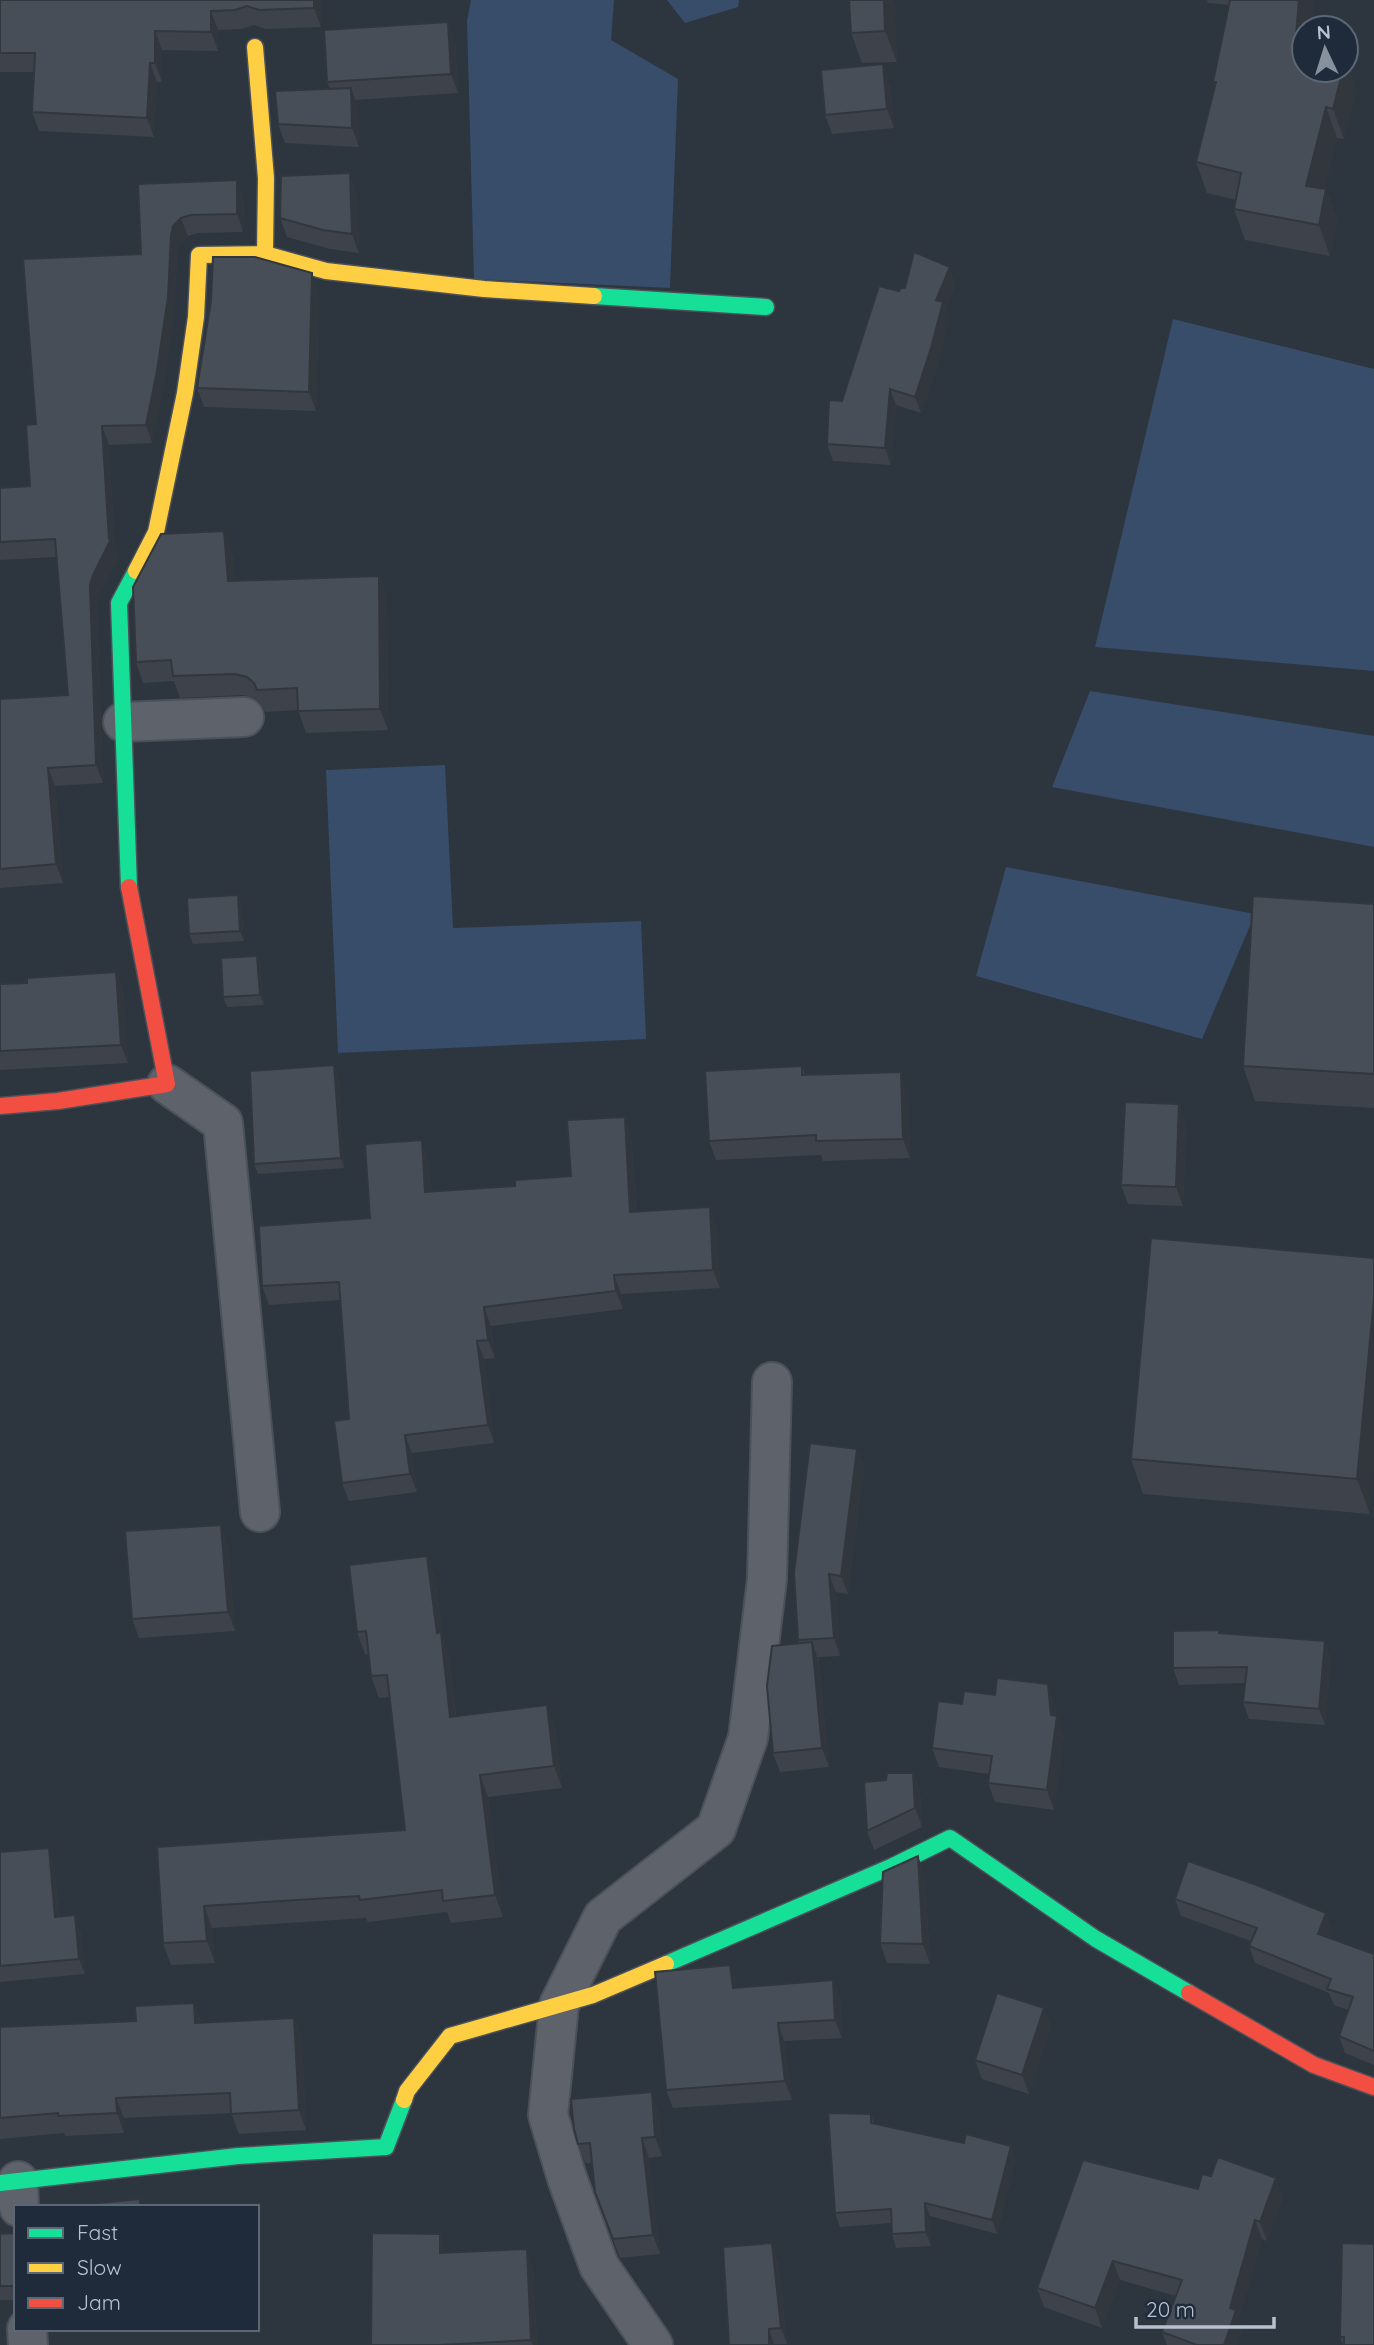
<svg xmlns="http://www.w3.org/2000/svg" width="1374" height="2345" font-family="Quicksand,sans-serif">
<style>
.water{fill:#374d6a}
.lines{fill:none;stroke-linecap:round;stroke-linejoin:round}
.street-casing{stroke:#4c5159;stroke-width:42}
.fast-casing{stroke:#4c5159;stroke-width:19}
.slow-casing{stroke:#4c5159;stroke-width:19}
.jam-casing{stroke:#4c5159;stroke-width:19}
.street{stroke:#5e636b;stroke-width:38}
.fast{stroke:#16e098;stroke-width:16}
.slow{stroke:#ffcf43;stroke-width:16}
.jam{stroke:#f24e42;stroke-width:16}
.wall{fill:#3e434b}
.shaded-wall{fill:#32373d}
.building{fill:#484e57;stroke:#32373d;stroke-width:2}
</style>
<rect width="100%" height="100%" fill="#2d353f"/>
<path class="water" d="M 471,0 L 614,0 L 611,40 L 678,79 L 670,288 L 474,279 L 467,21 Z
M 667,0 L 739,0 L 738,7 L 685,23 Z
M 1173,319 L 1374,369 L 1374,671 L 1095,647 Z
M 1090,691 L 1374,736 L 1374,847 L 1052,787 Z
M 445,765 L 453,928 L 641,921 L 646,1039 L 338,1053 L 326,770 Z
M 1006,867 L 1255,914 L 1202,1039 L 976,976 Z"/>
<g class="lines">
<defs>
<path id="street" d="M 123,722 L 244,717
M 167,1084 L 223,1123 L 260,1512
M 18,2181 L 19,2207
M 27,2329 L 28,2345
M 653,2345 L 599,2266 L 567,2178 L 548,2115 L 559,2005 L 603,1917 L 716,1829 L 748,1738 L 767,1579 L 772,1382"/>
<path id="fast" d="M 594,296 L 766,307
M 129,887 L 119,603 L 136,571
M 666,1964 L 893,1866 L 950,1838 L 1096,1939 L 1189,1993
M 0,2183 L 238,2156 L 386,2147 L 404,2100"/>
<path id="slow" d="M 265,254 L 326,271 L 484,289 L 594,296
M 136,571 L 156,532 L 185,393 L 196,317 L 199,255 L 265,254 L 266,178 L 255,47
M 404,2100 L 407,2091 L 450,2036 L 593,1995 L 666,1964"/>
<path id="jam" d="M 0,1106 L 58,1101 L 167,1084 L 129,887
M 1189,1993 L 1314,2065 L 1374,2087"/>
</defs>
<use href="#street" class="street-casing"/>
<use href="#fast" class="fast-casing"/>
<use href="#slow" class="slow-casing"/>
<use href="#jam" class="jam-casing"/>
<use href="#street" class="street"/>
<use href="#fast" class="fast"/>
<use href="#slow" class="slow"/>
<use href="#jam" class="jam"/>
</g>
<path class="wall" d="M 0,0 L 321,0 L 321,27 L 266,29 L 254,25 L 242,29 L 218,30 L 218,51 L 162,50 L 162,82 L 157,82 L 154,137 L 39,131 L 32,112 L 34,72 L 0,72 Z
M 894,0 L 897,62 L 862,63 L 851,33 Z
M 1207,0 L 1314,0 L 1311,28 L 1304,28 L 1304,70 L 1357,89 L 1344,139 L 1337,138 L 1324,189 L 1326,189 L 1337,220 L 1330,256 L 1245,240 L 1234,209 L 1236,200 L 1207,193 L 1196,162 L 1215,86 L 1213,82 L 1229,5 L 1208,3 Z
M 455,41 L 458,93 L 355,100 L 358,107 L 359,147 L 285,143 L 278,124 L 330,89 L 327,82 Z
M 890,83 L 894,128 L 832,134 L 825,115 Z
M 138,184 L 244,198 L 243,232 L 198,233 L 188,236 L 180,244 L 177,254 L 174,315 L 163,389 L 152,443 L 109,445 L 115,550 L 118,557 L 100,593 L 97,604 L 103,783 L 55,786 L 63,883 L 0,888 L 0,699 L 68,695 L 57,557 L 0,560 L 0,488 L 30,486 L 36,424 L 141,254 Z
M 357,192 L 359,253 L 330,249 L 287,237 L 280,218 Z
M 956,284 L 946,308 L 949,318 L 938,365 L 921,413 L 896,405 L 891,465 L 833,461 L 827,444 L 842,401 Z
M 319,292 L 316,411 L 204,407 L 197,388 Z
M 232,552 L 234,580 L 379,576 L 387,597 L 388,730 L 306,733 L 298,710 L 265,712 L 262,705 L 255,698 L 243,695 L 180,698 L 174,681 L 143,683 L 136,662 Z
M 238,895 L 241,905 L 244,941 L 193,944 L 189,934 Z
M 1374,904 L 1374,1108 L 1255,1101 L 1243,1066 Z
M 257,956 L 261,966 L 264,1005 L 227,1007 L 223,997 Z
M 116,972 L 123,990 L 128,1063 L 0,1070 L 0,984 L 27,983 Z
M 334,1065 L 338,1075 L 344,1168 L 258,1174 L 254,1164 Z
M 802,1066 L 805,1075 L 908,1092 L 910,1158 L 823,1161 L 821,1155 L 716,1160 L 709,1141 Z
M 1179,1104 L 1186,1124 L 1183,1206 L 1128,1204 L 1121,1185 Z
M 625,1117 L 631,1135 L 636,1211 L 717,1226 L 720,1288 L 621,1294 L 623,1309 L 491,1326 L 495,1358 L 484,1359 L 494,1443 L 412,1453 L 417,1492 L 349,1501 L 342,1483 L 349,1419 L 340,1300 L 269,1305 L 262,1286 L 370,1218 L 428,1158 L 431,1192 L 515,1186 L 571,1176 Z
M 1374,1258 L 1370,1514 L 1143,1494 L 1131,1459 Z
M 857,1449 L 864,1467 L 848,1594 L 836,1592 L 840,1656 L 818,1657 L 819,1662 L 829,1767 L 780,1772 L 773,1753 L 799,1643 L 798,1640 Z
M 228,1544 L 235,1631 L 139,1638 L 132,1619 Z
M 427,1556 L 435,1578 L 443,1639 L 449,1654 L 456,1716 L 555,1727 L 562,1788 L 488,1797 L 503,1917 L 451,1923 L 447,1912 L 368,1922 L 366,1918 L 212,1928 L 215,1963 L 171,1965 L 163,1943 L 157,1847 L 405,1830 L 390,1697 L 379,1698 L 371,1676 L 369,1654 L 365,1654 L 357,1632 Z
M 1220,1633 L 1331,1658 L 1325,1725 L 1249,1719 L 1243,1702 L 1245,1683 L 1179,1685 L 1173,1668 Z
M 962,1704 L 1055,1704 L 1056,1716 L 1064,1735 L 1054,1810 L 995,1802 L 988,1783 L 989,1774 L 939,1767 L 932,1748 Z
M 913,1773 L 920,1792 L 922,1827 L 874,1850 L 867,1831 L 886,1780 Z
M 54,1863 L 59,1916 L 80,1930 L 85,1974 L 0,1982 L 0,1877 Z
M 925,1875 L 930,1964 L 887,1963 L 880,1943 Z
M 1175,1899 L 1326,1913 L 1332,1930 L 1329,1938 L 1374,1954 L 1374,2065 L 1345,2053 L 1339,2036 L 1349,2010 L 1334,2005 L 1329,1993 L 1255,1963 L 1249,1946 L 1251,1941 L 1181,1916 Z
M 833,1980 L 840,1999 L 842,2038 L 784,2041 L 792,2100 L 673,2108 L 666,2090 L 737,1984 L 737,1987 Z
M 194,2003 L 201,2023 L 294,2018 L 302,2039 L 306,2130 L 239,2134 L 231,2113 L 124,2118 L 124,2133 L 65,2136 L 64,2133 L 0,2139 L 0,2027 L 136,2021 Z
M 1044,2008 L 1051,2027 L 1029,2094 L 982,2079 L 975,2060 Z
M 659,2111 L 662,2156 L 649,2158 L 660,2254 L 620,2258 L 595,2192 L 592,2163 L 585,2163 L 578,2144 Z
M 871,2114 L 874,2124 L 1016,2159 L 997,2234 L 930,2216 L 931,2246 L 896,2248 L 892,2234 L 891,2223 L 840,2227 L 835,2213 Z
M 1276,2178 L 1283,2198 L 1267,2241 L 1262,2239 L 1239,2319 L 1243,2329 L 1237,2345 L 1167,2345 L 1162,2332 L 1176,2296 L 1120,2280 L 1102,2328 L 1044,2307 L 1037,2288 L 1198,2189 Z
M 16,2233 L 16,2300 L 0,2300 L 0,2234 Z
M 1374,2244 L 1374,2345 L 1343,2345 L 1340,2337 Z
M 446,2251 L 446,2253 L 533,2267 L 537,2345 L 371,2345 Z
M 778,2259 L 787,2344 L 729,2345 Z"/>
<path class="shaded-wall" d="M 314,0 L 321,0 L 321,27 L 314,8 Z
M 884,0 L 894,0 L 897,62 L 885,31 Z
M 1299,0 L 1314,0 L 1311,28 L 1304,28 L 1304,70 L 1295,46 Z
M 211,11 L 218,30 L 218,51 L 211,32 Z
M 448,22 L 455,41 L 458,93 L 451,74 Z
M 155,31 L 162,50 L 162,82 L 155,63 Z
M 1346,60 L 1357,89 L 1344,139 L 1333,109 L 1343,70 L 1346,70 Z
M 150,63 L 157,82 L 154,137 L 147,118 Z
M 883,64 L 890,83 L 894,128 L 887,109 Z
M 351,88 L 358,107 L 359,147 L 352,128 Z
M 1326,107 L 1337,138 L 1317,216 L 1306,186 Z
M 350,173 L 357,192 L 359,253 L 352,234 Z
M 237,180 L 244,198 L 243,232 L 237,214 Z
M 1326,189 L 1337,220 L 1330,256 L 1319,225 Z
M 181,218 L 188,236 L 180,244 L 177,254 L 174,315 L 163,389 L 152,443 L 146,425 L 171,236 L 173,226 Z
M 950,267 L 956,284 L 946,308 L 949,318 L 938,365 L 921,413 L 915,397 L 936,300 Z
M 312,273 L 319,292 L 316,411 L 309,392 Z
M 890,389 L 896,405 L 891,465 L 885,448 Z
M 102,426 L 109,445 L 115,550 L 118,557 L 100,593 L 97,604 L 103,783 L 96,765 L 90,585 L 93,575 L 109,539 Z
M 224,531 L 232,552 L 236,602 L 228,581 Z
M 379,576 L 387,597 L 388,730 L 380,709 Z
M 48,768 L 55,786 L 63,883 L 56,864 Z
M 238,895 L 241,905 L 244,941 L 240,931 Z
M 257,956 L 261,966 L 264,1005 L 260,995 Z
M 116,972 L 123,990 L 128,1063 L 121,1045 Z
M 334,1065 L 338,1075 L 344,1168 L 341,1158 Z
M 901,1072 L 908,1092 L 910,1158 L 903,1139 Z
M 1179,1104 L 1186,1124 L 1183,1206 L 1176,1187 Z
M 625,1117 L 631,1135 L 637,1230 L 630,1212 Z
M 422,1140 L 428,1158 L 432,1210 L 425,1192 Z
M 710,1207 L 717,1226 L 720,1288 L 713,1270 Z
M 614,1275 L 621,1294 L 623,1309 L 616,1291 Z
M 1374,1298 L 1374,1468 L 1370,1514 L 1357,1479 Z
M 484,1307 L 491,1326 L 495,1358 L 488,1340 Z
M 477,1341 L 484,1359 L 494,1443 L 488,1425 Z
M 405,1435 L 412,1453 L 417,1492 L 410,1474 Z
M 857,1449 L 864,1467 L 848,1594 L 841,1576 Z
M 221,1525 L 228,1544 L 235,1631 L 228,1612 Z
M 427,1556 L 435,1578 L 443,1639 L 449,1654 L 458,1739 L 450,1717 L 437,1633 Z
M 829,1574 L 836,1592 L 840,1656 L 834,1638 Z
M 1325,1641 L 1331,1658 L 1325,1725 L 1319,1709 Z
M 812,1642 L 819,1662 L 829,1767 L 822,1748 Z
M 1048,1684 L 1055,1704 L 1057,1720 L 1057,1716 L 1064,1735 L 1054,1810 L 1047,1790 L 1051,1715 Z
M 547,1705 L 555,1727 L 562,1788 L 554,1766 Z
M 913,1773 L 920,1792 L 922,1827 L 915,1808 Z
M 480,1775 L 488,1797 L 503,1917 L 495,1895 Z
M 49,1848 L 54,1863 L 60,1932 L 55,1917 Z
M 918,1856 L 925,1875 L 930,1964 L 923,1944 Z
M 204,1906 L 212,1928 L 215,1963 L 207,1941 Z
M 1326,1913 L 1332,1930 L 1324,1950 L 1318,1934 Z
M 75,1915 L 80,1930 L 85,1974 L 79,1959 Z
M 730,1965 L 737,1984 L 739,2006 L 733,1988 Z
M 833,1980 L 840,1999 L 842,2038 L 835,2020 Z
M 194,2003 L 201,2024 L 195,2023 Z
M 1044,2008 L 1051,2027 L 1029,2094 L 1022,2075 Z
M 294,2018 L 302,2039 L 306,2130 L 299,2110 Z
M 778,2023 L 784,2041 L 792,2100 L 785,2081 Z
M 652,2092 L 659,2111 L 662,2156 L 655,2137 Z
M 116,2098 L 124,2118 L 124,2133 L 117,2113 Z
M 642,2138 L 649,2158 L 660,2254 L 653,2235 Z
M 1011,2146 L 1016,2159 L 997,2234 L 992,2220 Z
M 1276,2178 L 1283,2198 L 1267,2241 L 1260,2222 Z
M 925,2203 L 930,2216 L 931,2246 L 926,2232 Z
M 1255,2220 L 1262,2239 L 1239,2319 L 1243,2329 L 1237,2345 L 1224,2345 L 1230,2308 Z
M 440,2234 L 446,2251 L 446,2271 L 440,2253 Z
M 772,2243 L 778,2259 L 787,2344 L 781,2328 Z
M 527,2249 L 533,2267 L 537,2345 L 533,2345 L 531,2340 Z
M 1113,2261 L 1120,2280 L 1102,2328 L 1095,2308 Z
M 769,2329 L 774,2345 L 769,2345 Z"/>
<path class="building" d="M 0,0 L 314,0 L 314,8 L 259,10 L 247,6 L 235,10 L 211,11 L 211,32 L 155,31 L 155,63 L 150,63 L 147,118 L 32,112 L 35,53 L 0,53 Z
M 849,0 L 884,0 L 885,31 L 851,33 Z
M 1230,0 L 1299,0 L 1295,46 L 1304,48 L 1304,70 L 1343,70 L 1333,109 L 1326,107 L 1306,186 L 1326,189 L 1319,225 L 1234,209 L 1241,173 L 1196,162 L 1216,82 L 1213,82 Z
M 448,22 L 451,74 L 327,82 L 324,30 Z
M 883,64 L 887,109 L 825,115 L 821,70 Z
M 351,88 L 352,128 L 278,124 L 275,91 Z
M 350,173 L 352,234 L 323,230 L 280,218 L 281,176 Z
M 237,180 L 237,214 L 191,215 L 181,218 L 173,226 L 171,236 L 168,297 L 157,371 L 146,425 L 102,426 L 109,539 L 111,539 L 93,575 L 90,585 L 96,765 L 48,768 L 56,864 L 0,869 L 0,699 L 68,695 L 55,539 L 0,542 L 0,488 L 30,486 L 26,425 L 36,424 L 23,259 L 141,254 L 138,184 Z
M 914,252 L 950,267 L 936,300 L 943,302 L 931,348 L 915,397 L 890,389 L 885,448 L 827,444 L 829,400 L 842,401 L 879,286 L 899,291 L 901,288 L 905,288 Z
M 213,257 L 255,257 L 312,273 L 309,392 L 197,388 L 211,301 Z
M 224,531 L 228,581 L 379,576 L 380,709 L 298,711 L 297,688 L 257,690 L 254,683 L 247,677 L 235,674 L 173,676 L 171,660 L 136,662 L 133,587 L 161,534 Z
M 238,895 L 240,931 L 189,934 L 187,898 Z
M 1253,896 L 1374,904 L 1374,1074 L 1243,1066 Z
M 257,956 L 260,995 L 223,997 L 221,958 Z
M 116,972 L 121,1045 L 0,1051 L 0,984 L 27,983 L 27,978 Z
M 334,1065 L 341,1158 L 254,1164 L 250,1071 Z
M 802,1066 L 802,1075 L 901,1072 L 903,1139 L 816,1141 L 816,1135 L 709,1141 L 705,1071 Z
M 1125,1102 L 1179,1104 L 1176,1187 L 1121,1185 Z
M 625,1117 L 630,1212 L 710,1207 L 713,1270 L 614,1275 L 616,1291 L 484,1307 L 488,1340 L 477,1341 L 488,1425 L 405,1435 L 410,1474 L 342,1483 L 334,1421 L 349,1419 L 339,1282 L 262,1286 L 259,1226 L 370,1218 L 365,1144 L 422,1140 L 425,1192 L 515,1186 L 515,1180 L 571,1176 L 567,1120 Z
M 1151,1238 L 1374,1258 L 1374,1298 L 1357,1479 L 1131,1459 Z
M 810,1443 L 857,1449 L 841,1576 L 829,1574 L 834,1638 L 798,1640 L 794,1573 Z
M 221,1525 L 228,1612 L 132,1619 L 125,1531 Z
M 427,1556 L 437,1633 L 441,1632 L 450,1717 L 547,1705 L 554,1766 L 480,1775 L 495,1895 L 443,1901 L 442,1890 L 360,1900 L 359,1896 L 204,1906 L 207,1941 L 163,1943 L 157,1847 L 405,1830 L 387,1675 L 371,1676 L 366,1631 L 357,1632 L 349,1565 Z
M 1219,1630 L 1219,1633 L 1325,1641 L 1319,1709 L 1243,1702 L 1247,1667 L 1173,1668 L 1173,1631 Z
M 812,1642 L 822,1748 L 773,1753 L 767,1686 L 772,1646 Z
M 997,1678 L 1048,1684 L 1051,1715 L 1057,1716 L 1047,1790 L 988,1783 L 992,1756 L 932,1748 L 938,1701 L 962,1704 L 964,1691 L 995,1695 Z
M 887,1773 L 913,1773 L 915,1808 L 867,1831 L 864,1782 L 886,1780 Z
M 49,1848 L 55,1917 L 75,1915 L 79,1959 L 0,1966 L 0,1852 Z
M 918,1856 L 923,1944 L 880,1943 L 883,1872 Z
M 1188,1861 L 1254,1884 L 1326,1913 L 1318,1934 L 1374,1954 L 1374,2051 L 1339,2036 L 1353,1997 L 1327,1989 L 1331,1979 L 1249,1946 L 1257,1928 L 1175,1899 Z
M 730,1965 L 733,1988 L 833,1980 L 835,2020 L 778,2023 L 785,2081 L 666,2090 L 655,1972 Z
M 997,1993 L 1044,2008 L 1022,2075 L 975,2060 Z
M 194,2003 L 195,2023 L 294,2018 L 299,2110 L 231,2114 L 230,2093 L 116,2098 L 117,2113 L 58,2116 L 58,2113 L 0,2118 L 0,2027 L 136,2021 L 135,2006 Z
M 652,2092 L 655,2137 L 642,2138 L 653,2235 L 613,2239 L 595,2192 L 590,2143 L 578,2144 L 574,2129 L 571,2099 Z
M 828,2113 L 871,2114 L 871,2123 L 964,2143 L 966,2134 L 1011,2146 L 992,2220 L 925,2203 L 926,2232 L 892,2234 L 891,2209 L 835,2213 Z
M 1218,2157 L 1276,2178 L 1260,2222 L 1255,2220 L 1230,2308 L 1236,2310 L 1224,2345 L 1197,2345 L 1162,2332 L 1182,2280 L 1113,2261 L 1095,2308 L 1037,2288 L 1083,2160 L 1198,2189 L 1202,2174 L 1211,2176 Z
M 140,2199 L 140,2207 L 99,2207 L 99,2203 Z
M 16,2233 L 16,2286 L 0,2286 L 0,2234 Z
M 372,2233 L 440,2234 L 440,2253 L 527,2249 L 531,2340 L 439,2345 L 371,2345 Z
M 772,2243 L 781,2328 L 769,2329 L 769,2345 L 729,2345 L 723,2247 Z
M 1342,2243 L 1374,2244 L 1374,2345 L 1344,2345 L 1344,2337 L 1340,2337 Z"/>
<rect x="14" y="2205" width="245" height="126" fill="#1f2b3b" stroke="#5c6776" stroke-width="2"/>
<rect x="28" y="2228" width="35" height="10" fill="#16e098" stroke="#5c6776" stroke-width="2"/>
<text x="77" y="2240" font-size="21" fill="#b8c1cf">Fast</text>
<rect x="28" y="2263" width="35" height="10" fill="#ffcf43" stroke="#5c6776" stroke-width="2"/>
<text x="77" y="2275" font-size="21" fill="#b8c1cf">Slow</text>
<rect x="28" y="2298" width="35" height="10" fill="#f24e42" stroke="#5c6776" stroke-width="2"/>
<text x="77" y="2310" font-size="21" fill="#b8c1cf">Jam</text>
<g transform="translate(1325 49) rotate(356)"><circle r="33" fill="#1f2b3b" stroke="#5c6776" stroke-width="2"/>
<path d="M0-5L12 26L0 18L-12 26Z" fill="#87909d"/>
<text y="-10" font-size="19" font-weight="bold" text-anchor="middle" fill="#b8c1cf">N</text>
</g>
<path d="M1136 2317v10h138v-10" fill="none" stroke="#b8c1cf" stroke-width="3.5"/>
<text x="1146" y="2317" font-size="21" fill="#b8c1cf" stroke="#1f2b3b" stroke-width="5" paint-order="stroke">20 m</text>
</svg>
